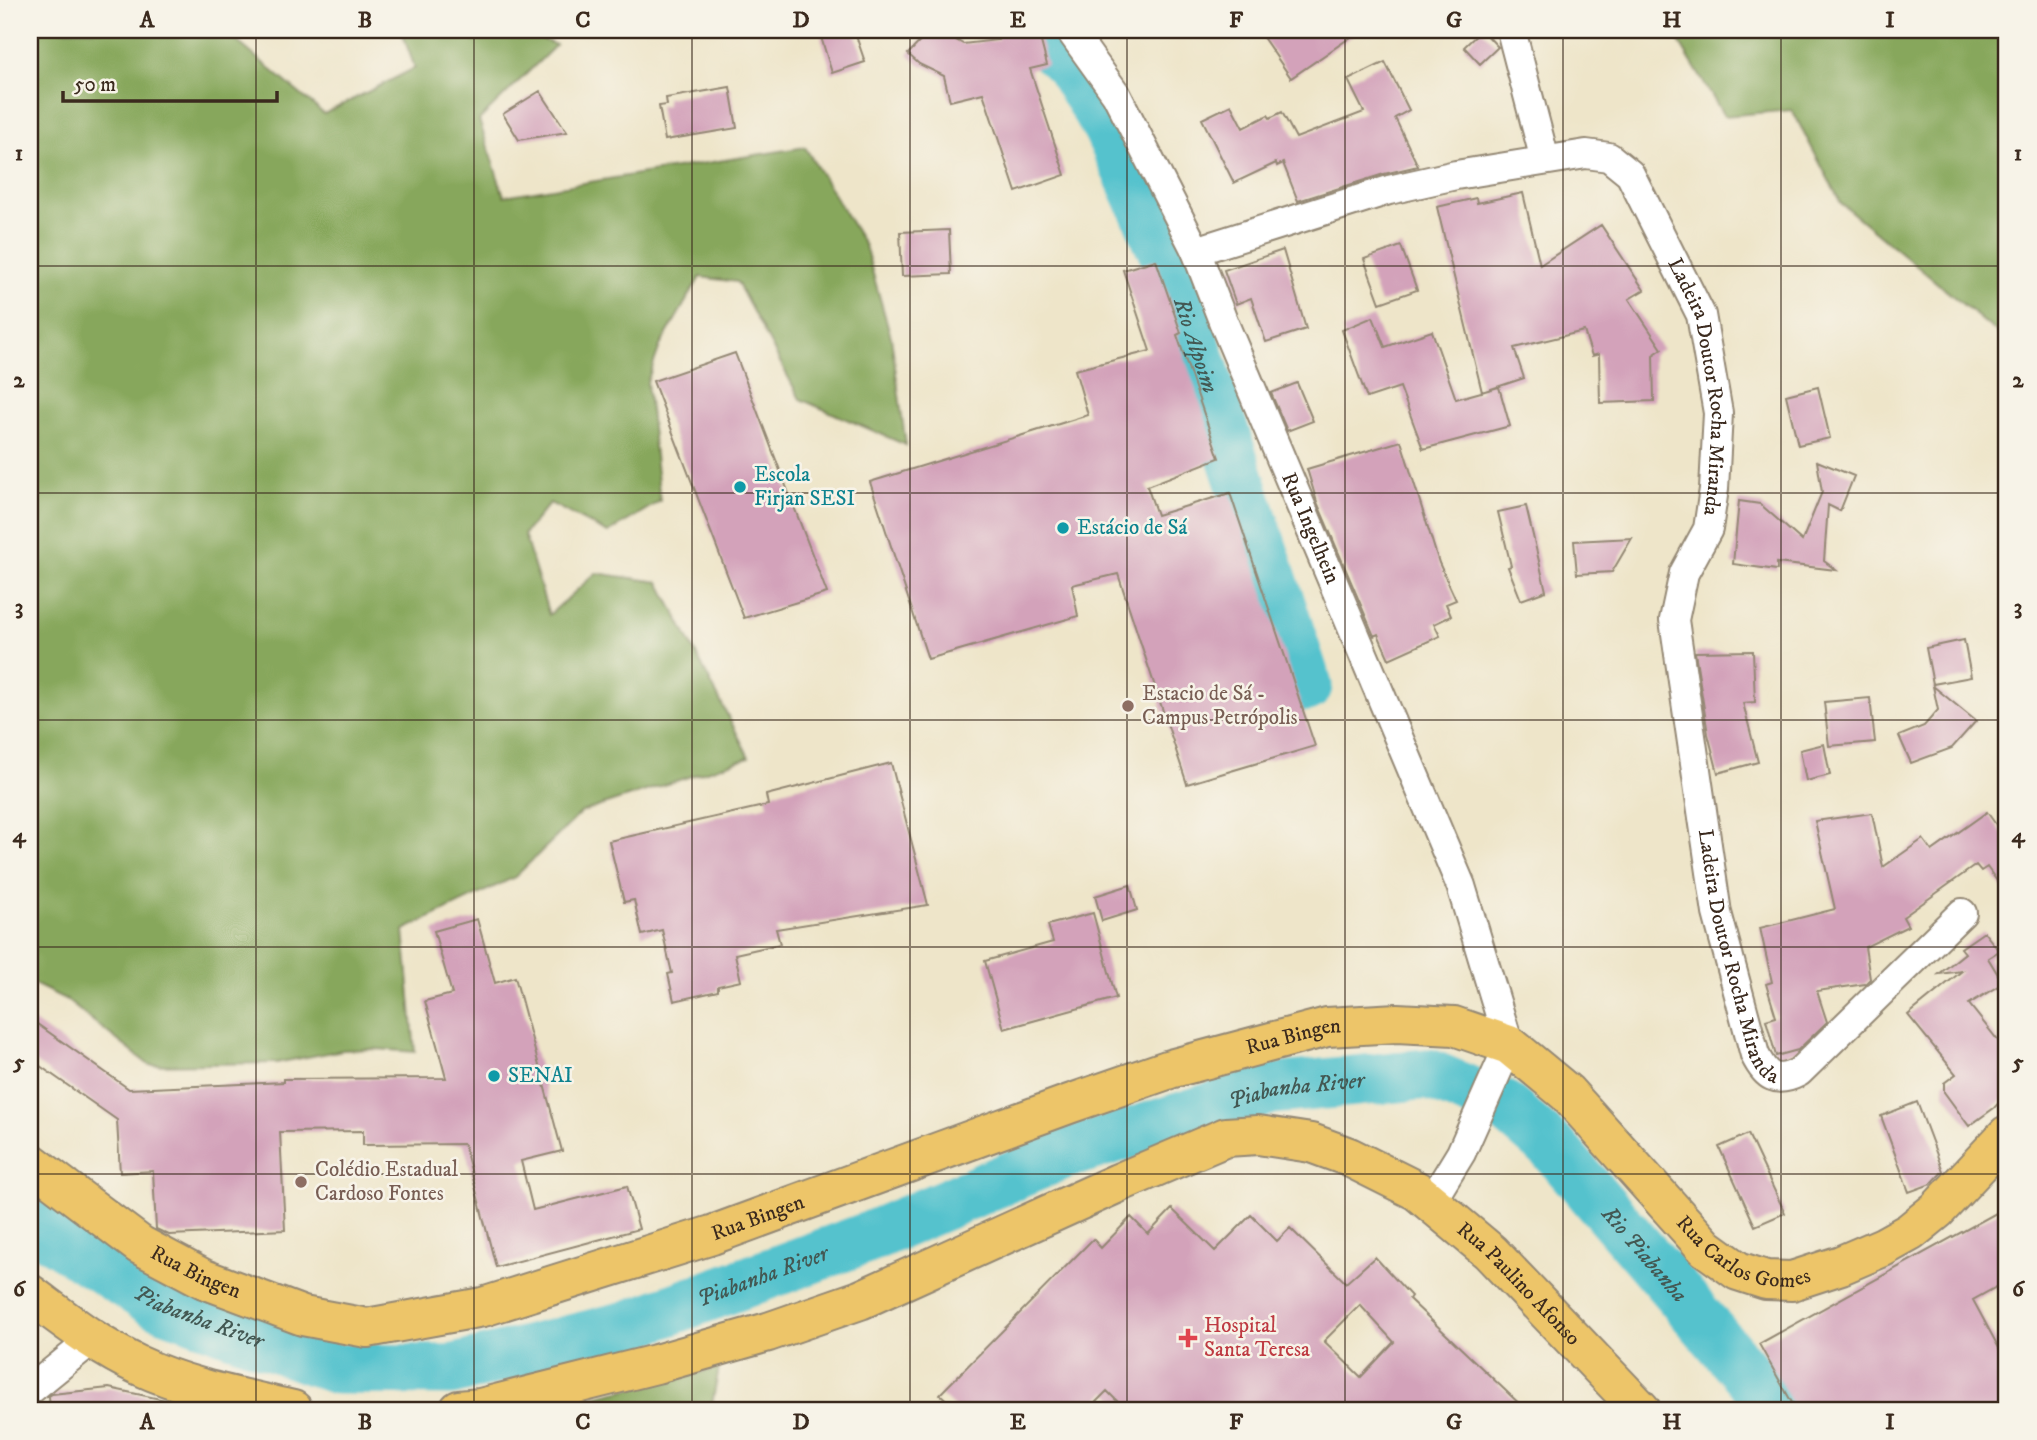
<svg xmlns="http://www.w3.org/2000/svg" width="2037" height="1440" font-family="'IM FELL DW Pica',serif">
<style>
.forest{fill:#87a75c;stroke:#61683d;stroke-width:2}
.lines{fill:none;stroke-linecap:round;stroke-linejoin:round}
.river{stroke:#55c2cd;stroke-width:51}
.building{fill:#d3a2ba;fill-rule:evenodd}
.street-casing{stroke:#948874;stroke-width:32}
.primary-casing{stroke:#948874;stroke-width:42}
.street{stroke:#fff;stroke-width:28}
.primary{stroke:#edc569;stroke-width:38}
.grid{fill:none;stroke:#3b2a1e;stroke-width:2;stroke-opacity:0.55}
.culture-dot{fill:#0f9aa8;stroke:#f7f3e8;stroke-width:2.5}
.education-dot{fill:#8d6e63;stroke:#f7f3e8;stroke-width:2.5}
.health-dot{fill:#e0444e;stroke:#f7f3e8;stroke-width:2.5}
.labels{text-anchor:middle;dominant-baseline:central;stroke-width:5;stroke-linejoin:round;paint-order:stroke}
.street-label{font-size:21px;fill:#3b2a1e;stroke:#f7f3e8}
.culture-label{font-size:21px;fill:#0d838f;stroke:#f7f3e8;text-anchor:start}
.education-label{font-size:21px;fill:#785e54;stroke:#f7f3e8;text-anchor:start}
.health-label{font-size:21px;fill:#be3a42;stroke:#f7f3e8;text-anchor:start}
.water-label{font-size:23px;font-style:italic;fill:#435853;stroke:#f7f3e8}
.neatline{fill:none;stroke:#3b2a1e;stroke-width:2.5}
.grid-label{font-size:23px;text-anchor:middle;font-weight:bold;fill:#3b2a1e}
</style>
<rect width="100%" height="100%" fill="#f7f3e8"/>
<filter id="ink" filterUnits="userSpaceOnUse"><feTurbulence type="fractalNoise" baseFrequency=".0143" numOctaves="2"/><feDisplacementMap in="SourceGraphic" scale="14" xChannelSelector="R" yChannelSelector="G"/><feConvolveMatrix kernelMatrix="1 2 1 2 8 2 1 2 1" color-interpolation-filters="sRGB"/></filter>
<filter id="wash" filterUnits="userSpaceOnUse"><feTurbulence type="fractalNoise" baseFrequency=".00686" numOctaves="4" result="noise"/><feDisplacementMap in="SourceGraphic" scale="28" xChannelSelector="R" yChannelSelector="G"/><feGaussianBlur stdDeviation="1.57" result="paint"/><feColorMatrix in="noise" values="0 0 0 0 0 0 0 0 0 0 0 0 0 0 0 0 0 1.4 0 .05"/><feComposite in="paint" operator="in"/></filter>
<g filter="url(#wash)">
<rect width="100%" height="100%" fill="#eee5c9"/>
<path class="forest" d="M 30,30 L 232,30 L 232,37 L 324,114 L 415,68 L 401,30 L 521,30 L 556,45 L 479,120 L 504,196 L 805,147 L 865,246 L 891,337 L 906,445 L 800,399 L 737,282 L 700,277 L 660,346 L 647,382 L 660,501 L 608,533 L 550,503 L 524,534 L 549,615 L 596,573 L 659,582 L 749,757 L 582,812 L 515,877 L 404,930 L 415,1052 L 376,1049 L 343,1050 L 276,1063 L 149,1065 L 65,999 L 30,982 Z
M 1672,30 L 2007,30 L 2007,341 L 1841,203 L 1792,110 L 1724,116 Z
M 719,1368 L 711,1410 L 537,1410 Z"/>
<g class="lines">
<g class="river">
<path id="s1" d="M 1033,30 L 1069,65 L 1108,128 L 1169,264 L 1307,686"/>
<path id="s2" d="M 30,1223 L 156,1303 L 337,1369 L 451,1370 L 627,1326 L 869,1237 L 1061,1155 L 1271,1089 L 1428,1074 L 1504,1106 L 1555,1150 L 1778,1410"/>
</g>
</g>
<g id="blocks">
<path class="building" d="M 842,30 L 854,30 L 865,62 L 832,73 L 821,37 Z
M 931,30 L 938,30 L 963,44 L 998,40 L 995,30 L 1038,30 L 1047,65 L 1030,69 L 1065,175 L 1016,192 L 983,93 L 950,101 L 944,76 L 919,64 L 908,54 Z
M 1258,30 L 1361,30 L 1291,78 Z
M 1482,30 L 1498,47 L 1480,64 L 1464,47 Z
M 1385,62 L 1409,110 L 1395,118 L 1418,166 L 1384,174 L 1298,201 L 1283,163 L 1277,166 L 1276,163 L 1234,183 L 1202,119 L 1231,105 L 1243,128 L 1268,115 L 1270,118 L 1282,112 L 1296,138 L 1364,112 L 1348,80 Z
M 730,87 L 737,128 L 665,140 L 659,106 L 667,105 L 666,98 Z
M 540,91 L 567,132 L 519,140 L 503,114 Z
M 1523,193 L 1540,265 L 1601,225 L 1644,290 L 1629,299 L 1662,349 L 1653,355 L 1654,401 L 1600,403 L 1599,354 L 1592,356 L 1584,331 L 1514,348 L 1524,378 L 1482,392 L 1437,207 L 1476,198 L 1477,203 Z
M 949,230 L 951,274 L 902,276 L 900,232 Z
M 1401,246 L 1417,290 L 1380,303 L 1364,259 Z
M 1283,250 L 1306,329 L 1266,342 L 1251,298 L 1236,304 L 1224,270 Z
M 1156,260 L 1181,333 L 1177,335 L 1219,458 L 1147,486 L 1157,515 L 1230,493 L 1315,746 L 1187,784 L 1118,574 L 1072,585 L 1078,616 L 928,659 L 870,482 L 1088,415 L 1075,370 L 1150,351 L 1123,270 Z
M 1373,317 L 1385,347 L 1432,331 L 1456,399 L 1499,387 L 1510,426 L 1423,449 L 1400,387 L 1367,398 L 1342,330 Z
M 735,353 L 827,593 L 744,618 L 653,381 Z
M 1297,383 L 1313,421 L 1287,431 L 1271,393 Z
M 1818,387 L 1830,438 L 1798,445 L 1786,395 Z
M 1401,441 L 1439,563 L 1456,600 L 1446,604 L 1451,616 L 1434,624 L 1440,636 L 1389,659 L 1378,634 L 1374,636 L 1317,502 L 1307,469 Z
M 1817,461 L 1854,476 L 1840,511 L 1828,505 L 1824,561 L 1836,570 L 1777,563 L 1777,570 L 1733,564 L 1739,501 L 1760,504 L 1802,541 L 1822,492 Z
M 1526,506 L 1546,591 L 1521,600 L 1508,567 L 1511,566 L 1498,512 Z
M 1632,538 L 1612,572 L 1577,574 L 1574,541 Z
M 1964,640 L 1971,677 L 1933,684 L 1926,648 Z
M 1753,651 L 1755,702 L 1743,703 L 1758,762 L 1718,773 L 1708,734 L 1695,652 Z
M 1933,686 L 1976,721 L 1952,748 L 1911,763 L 1899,736 L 1924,726 L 1938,710 Z
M 1870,698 L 1875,742 L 1829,746 L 1824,702 Z
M 1824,744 L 1830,775 L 1806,781 L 1800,750 Z
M 891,763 L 928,905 L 776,929 L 780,944 L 735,954 L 741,981 L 718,986 L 718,991 L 674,1001 L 668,974 L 672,973 L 662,930 L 642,935 L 634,900 L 624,902 L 609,841 L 768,805 L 766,795 Z
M 1987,812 L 2007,840 L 2007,895 L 1987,867 L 1981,871 L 1976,865 L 1903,917 L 1908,926 L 1865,947 L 1870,979 L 1865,984 L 1817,991 L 1827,1022 L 1798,1050 L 1776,1056 L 1766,1020 L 1776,1017 L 1766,984 L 1772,982 L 1760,928 L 1835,909 L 1815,821 L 1872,813 L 1883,867 L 1923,839 L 1932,851 Z
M 1130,885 L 1137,910 L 1102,921 L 1095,896 Z
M 1093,913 L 1116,998 L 1004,1029 L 985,961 L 1053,942 L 1048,925 Z
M 477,919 L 495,983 L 515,977 L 562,1151 L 521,1161 L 533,1210 L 627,1186 L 639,1229 L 496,1267 L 464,1144 L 363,1145 L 363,1131 L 280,1132 L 285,1230 L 169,1235 L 156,1229 L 153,1171 L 120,1173 L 117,1120 L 30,1059 L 30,1019 L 129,1089 L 284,1082 L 284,1079 L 446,1078 L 425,1001 L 452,994 L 434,931 Z
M 1984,932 L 1999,951 L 1988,958 L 2003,983 L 1969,1004 L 2007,1052 L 2007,1094 L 1994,1108 L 1969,1126 L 1944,1092 L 1944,1083 L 1956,1074 L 1908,1015 L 1962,971 L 1939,974 L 1965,953 L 1961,948 Z
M 1917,1102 L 1943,1171 L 1931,1184 L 1909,1192 L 1881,1116 Z
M 1748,1134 L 1785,1213 L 1755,1226 L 1719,1147 Z
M 2007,1207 L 2007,1281 L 1973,1300 L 2007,1363 L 2007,1410 L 1796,1410 L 1759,1344 Z
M 1172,1209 L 1215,1251 L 1251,1215 L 1277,1241 L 1290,1228 L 1346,1283 L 1375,1257 L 1411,1296 L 1409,1299 L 1526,1410 L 1126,1410 L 1107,1391 L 1088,1410 L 957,1410 L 940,1394 L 1093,1239 L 1101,1248 L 1131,1217 L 1148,1234 ZM 1360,1305 L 1394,1342 L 1361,1377 L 1324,1341 Z
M 109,1388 L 165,1400 L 164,1410 L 50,1410 L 49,1396 L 52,1394 Z"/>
</g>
</g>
<g filter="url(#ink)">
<use href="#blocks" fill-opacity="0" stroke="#948874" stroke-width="2"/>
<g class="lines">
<defs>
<g id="street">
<path id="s3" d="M 1070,30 L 1116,94 L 1196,251 L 1223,321 L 1461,886 L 1509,1045 L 1461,1153 L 1431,1202"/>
<path d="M 1511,30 L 1545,160"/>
<path id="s4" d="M 1196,251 L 1389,190 L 1456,175 L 1586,154 L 1609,157 L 1630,174 L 1701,315 L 1718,413 L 1714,489 L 1708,529 L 1684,573 L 1674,620 L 1717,913 L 1755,1055 C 1766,1077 1776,1084 1799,1072 L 1962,913"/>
<path d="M 30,1390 L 93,1339"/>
</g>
<g id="primary">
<path id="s5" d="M 30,1162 L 140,1245 L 204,1279 L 303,1316 L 367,1328 L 483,1307 L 712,1235 L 1069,1104 L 1170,1069 L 1327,1027 L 1397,1023 L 1454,1026 L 1509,1045 L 1567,1093 L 1706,1248 L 1738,1271 L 1766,1280 L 1792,1281 L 1841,1265 L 1883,1247 L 1910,1232 L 1937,1210 L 2007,1135"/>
<path d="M 30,1294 C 64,1319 99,1347 138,1365 C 187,1388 241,1398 293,1410"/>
<path id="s6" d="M 459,1410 L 480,1408 L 656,1364 L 768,1332 L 860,1300 L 1118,1183 L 1226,1137 L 1258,1135 L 1311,1143 L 1349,1157 L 1417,1191 L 1490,1252 L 1641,1410"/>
</g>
</defs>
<use href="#street" class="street-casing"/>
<use href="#primary" class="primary-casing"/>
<use href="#street" class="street"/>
<use href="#primary" class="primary"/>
</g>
</g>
<path class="grid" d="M 256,30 L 256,1410M 474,30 L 474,1410M 692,30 L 692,1410M 910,30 L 910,1410M 1127,30 L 1127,1410M 1345,30 L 1345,1410M 1563,30 L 1563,1410M 1781,30 L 1781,1410M 30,266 L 2007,266M 30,493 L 2007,493M 30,720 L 2007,720M 30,947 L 2007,947M 30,1174 L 2007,1174"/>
<g class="culture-dot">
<circle cx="740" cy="487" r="7"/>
<circle cx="1063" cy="528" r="7"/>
<circle cx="494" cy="1076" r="7"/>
</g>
<g class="education-dot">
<circle cx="1128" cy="706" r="7"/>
<circle cx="301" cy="1182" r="7"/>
</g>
<path class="health-dot" d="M1184.5 1327.5h7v7h7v7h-7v7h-7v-7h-7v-7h7z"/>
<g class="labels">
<g class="street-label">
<text stroke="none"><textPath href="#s4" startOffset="681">Ladeira Doutor Rocha Miranda</textPath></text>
<text stroke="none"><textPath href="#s3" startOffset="555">Rua Ingelhein</textPath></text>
<text stroke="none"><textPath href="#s4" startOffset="1269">Ladeira Doutor Rocha Miranda</textPath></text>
<text stroke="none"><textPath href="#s5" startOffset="1354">Rua Bingen</textPath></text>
<text stroke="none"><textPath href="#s5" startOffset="788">Rua Bingen</textPath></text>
<text stroke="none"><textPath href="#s5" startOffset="1895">Rua Carlos Gomes</textPath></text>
<text stroke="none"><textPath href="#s5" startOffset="200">Rua Bingen</textPath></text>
<text stroke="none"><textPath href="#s6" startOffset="1157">Rua Paulino Afonso</textPath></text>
</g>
<g class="culture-label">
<text x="754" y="475">Escola<tspan x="754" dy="24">Firjan SESI</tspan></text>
<text x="1077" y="528">Estácio de Sá</text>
<text x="508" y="1076">SENAI</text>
</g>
<g class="education-label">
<text x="1142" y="694">Estacio de Sá -<tspan x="1142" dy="24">Campus Petrópolis</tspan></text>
<text x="315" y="1170">Colédio Estadual<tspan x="315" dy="24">Cardoso Fontes</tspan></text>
</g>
<g class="health-label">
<text x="1204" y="1326">Hospital<tspan x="1204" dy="24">Santa Teresa</tspan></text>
</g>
<g class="water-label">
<text stroke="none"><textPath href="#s1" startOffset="359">Rio Alpoim</textPath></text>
<text stroke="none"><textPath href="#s2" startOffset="1349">Piabanha River</textPath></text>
<text stroke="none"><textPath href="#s2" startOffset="1769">Rio Piabanha</textPath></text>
<text stroke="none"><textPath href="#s2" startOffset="782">Piabanha River</textPath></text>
<text stroke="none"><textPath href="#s2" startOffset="194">Piabanha River</textPath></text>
</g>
</g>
<rect width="2037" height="1440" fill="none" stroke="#f7f3e8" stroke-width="77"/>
<path d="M63 91v10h214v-10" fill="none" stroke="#3b2a1e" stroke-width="3.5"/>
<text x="74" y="91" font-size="21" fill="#3b2a1e" stroke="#f7f3e8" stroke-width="5" paint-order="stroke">50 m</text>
<rect x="38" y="38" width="1960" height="1364" class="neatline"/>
<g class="grid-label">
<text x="147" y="27">A</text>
<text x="365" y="27">B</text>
<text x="583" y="27">C</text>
<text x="801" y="27">D</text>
<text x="1018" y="27">E</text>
<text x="1236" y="27">F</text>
<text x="1454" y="27">G</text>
<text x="1672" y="27">H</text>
<text x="1890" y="27">I</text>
<text x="19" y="160">1</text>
<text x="2018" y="160">1</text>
<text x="19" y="387">2</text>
<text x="2018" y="387">2</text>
<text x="19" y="614">3</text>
<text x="2018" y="614">3</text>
<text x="19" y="842">4</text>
<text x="2018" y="842">4</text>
<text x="19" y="1069">5</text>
<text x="2018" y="1069">5</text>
<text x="19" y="1296">6</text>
<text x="2018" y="1296">6</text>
<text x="147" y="1429">A</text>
<text x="365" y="1429">B</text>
<text x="583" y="1429">C</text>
<text x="801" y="1429">D</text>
<text x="1018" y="1429">E</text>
<text x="1236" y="1429">F</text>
<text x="1454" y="1429">G</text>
<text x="1672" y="1429">H</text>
<text x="1890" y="1429">I</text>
</g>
</svg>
